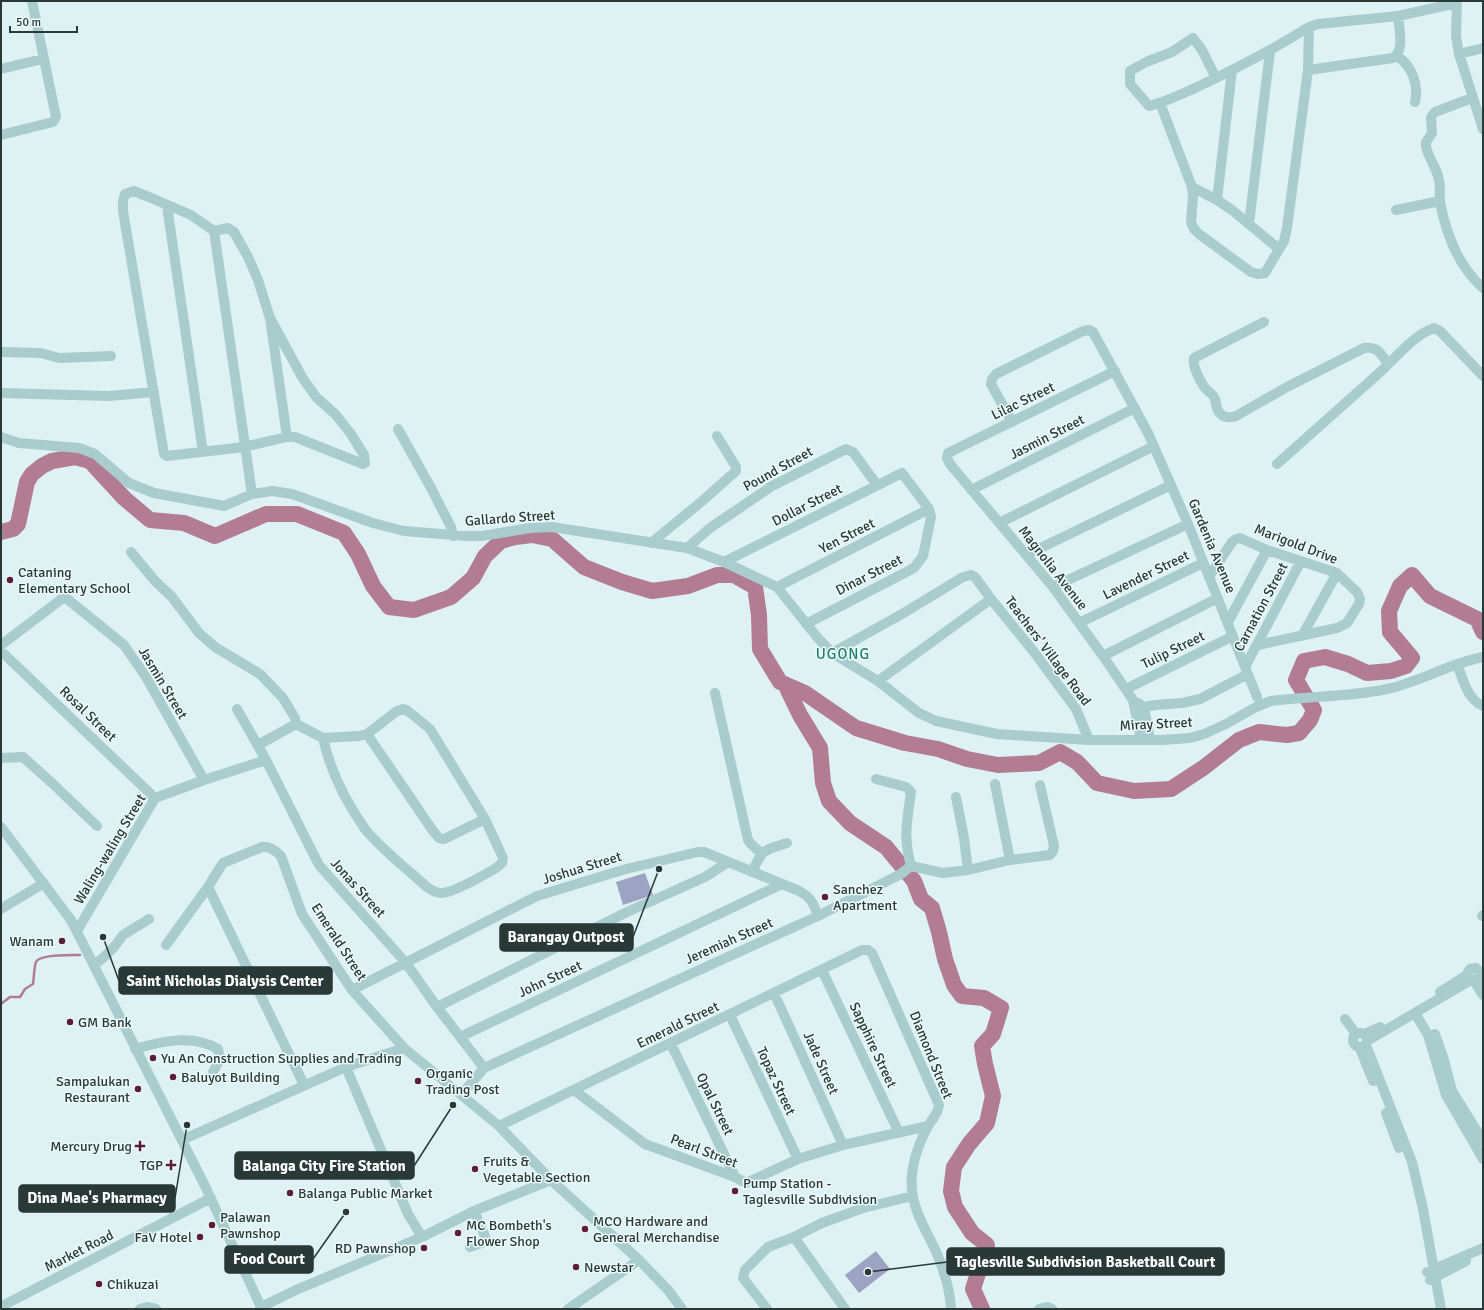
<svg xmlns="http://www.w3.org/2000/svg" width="1484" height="1310" font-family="Signika,sans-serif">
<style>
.green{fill:#9da3c3}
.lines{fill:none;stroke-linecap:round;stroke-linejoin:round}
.stream{stroke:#b27c93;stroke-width:2.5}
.river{stroke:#b27c93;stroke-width:16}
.minor{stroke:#a9cccc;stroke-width:10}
.poi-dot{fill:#5d1d37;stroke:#ebfafb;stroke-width:1.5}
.labels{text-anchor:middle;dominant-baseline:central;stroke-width:3;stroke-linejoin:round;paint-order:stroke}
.street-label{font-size:14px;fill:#293937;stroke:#ebfafb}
.poi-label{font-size:14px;fill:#293937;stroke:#ebfafb;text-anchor:start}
.neighbourhood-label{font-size:15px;letter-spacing:1px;fill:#1e7f67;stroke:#ebfafb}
.leader{fill:none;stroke:#293937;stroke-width:1.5}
.callout-dot{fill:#293937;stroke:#ebfafb;stroke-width:1.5}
.callout{fill:#293937;stroke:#293937;stroke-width:1.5}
.callout-label{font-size:15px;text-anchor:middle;font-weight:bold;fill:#fff}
</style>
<rect width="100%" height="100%" fill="#def2f4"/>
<path class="green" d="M 645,873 L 653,895 L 623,905 L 616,882 Z
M 876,1251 L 890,1269 L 859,1293 L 845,1275 Z"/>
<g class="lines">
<path class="stream" d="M 1,1004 L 10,997 L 20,997 L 25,989 L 33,984 C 34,979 34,966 36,962 C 39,954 72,955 80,955"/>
<path class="river" d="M 1,532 L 13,529 L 18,524 L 27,482 L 32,474 L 42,466 L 52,461 L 75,457 L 90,461 L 124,498 L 150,520 L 184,523 L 215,536 L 266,514 L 297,514 L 344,533 L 358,554 L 373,586 L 389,607 L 414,610 L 451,597 L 473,578 L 485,556 L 501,541 L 515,537 L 532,535 L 552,539 L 584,567 L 622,582 L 652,591 L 688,586 L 717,575 L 734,575 L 755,587 L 759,615 L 760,649 L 780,682 L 805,693 L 856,728 L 905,743 L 938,749 L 967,759 L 998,765 L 1039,763 L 1060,752 L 1077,762 L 1097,783 L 1134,791 L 1171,789 L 1203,768 L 1239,740 L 1259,732 L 1287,735 L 1299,733 L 1310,720 L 1314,710 L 1296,680 L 1304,661 L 1325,657 L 1348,664 L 1367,673 L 1391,671 L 1406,666 L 1412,658 L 1390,632 L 1389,611 L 1400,586 L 1412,575 L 1430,596 L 1477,619 L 1483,632
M 785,684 L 800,715 L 820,748 L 823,783 L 829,801 L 850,823 L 886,847 L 914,881 L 921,899 L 932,908 L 939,932 L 945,959 L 954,985 L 962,996 L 984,998 L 1001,1008 L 993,1034 L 982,1046 L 985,1064 L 993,1096 L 987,1123 L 969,1144 L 954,1167 L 951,1191 L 955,1207 L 972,1233 L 987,1245 L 973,1289 L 982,1309"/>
<path class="minor" d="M 1457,1 L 1456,36 L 1459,54 L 1483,129
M 1459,54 L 1483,48
M 1397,56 C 1412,66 1419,84 1415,102
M 1,69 L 43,59
M 1308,70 L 1393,58 C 1405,51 1399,29 1398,16
M 1216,78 L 1202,50 L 1193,38 L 1172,52 L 1146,62 L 1130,71 L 1130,84 L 1149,106 C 1165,102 1180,95 1195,88 C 1234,70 1272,50 1309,27
M 1472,98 L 1435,112 L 1431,117 L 1432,133 L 1426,142 L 1426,146 C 1428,158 1437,168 1439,180 C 1441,187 1439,195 1440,202 C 1446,234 1458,266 1483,288
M 1160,103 L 1192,187 L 1193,197 L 1191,222 L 1194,229 L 1199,234 L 1251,272 L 1258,274 L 1265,273 L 1284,241 L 1287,228 L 1308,70 L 1309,27 L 1318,24 L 1398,16 L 1457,3
M 1,135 L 53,122 L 56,117 L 32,1
M 1192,187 L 1217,200 L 1232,210 L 1279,249
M 1217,200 L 1232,70
M 167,206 L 203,452
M 1396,210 L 1440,201
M 1249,224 L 1270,51
M 214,231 L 228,228 L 234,232 L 248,257 L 258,280 L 270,318 L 302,377 L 316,397 L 336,415 L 351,434 L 364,455 L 365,463 L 363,464 L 295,437 L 287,437
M 1264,322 L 1194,358 C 1192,365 1199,379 1203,385 C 1205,390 1211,392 1214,397 C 1217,401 1215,408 1219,412 C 1223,418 1230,418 1236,416 L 1287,387 L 1364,348 C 1378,346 1381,354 1388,364
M 1,352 L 41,353 L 59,358 L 111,356
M 1115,371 L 948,453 L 947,458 L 950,464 L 1053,587 L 1103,656 L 1133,700 L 1141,739
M 1,393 L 109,396 L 154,392
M 1012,422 L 991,384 L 992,379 L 996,374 L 1083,331 L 1089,330 L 1093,332 L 1148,433 L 1188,524 L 1257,697
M 398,429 L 430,486 L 451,527 L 453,536
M 1,437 L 19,443 L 79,448 L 95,454 L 129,483 L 154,493 L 219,505 L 224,506 L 252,494 L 272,491 L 292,494 L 373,523 L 404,531 L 466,536 L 482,536 L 530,528 L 552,527 L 687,548 L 724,562 L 777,587 L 817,637 L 832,653 L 878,681 L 919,713 L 936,721 L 997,734 L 1089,740 L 1162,740 L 1190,738 L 1204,734 L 1226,724 L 1256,707 L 1271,701 C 1309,696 1350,697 1387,689 C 1420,682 1450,663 1483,657
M 1277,464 C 1311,434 1344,404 1378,374 C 1395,359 1412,336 1434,328 L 1440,331 L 1483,376
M 971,490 L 1135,408
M 252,494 L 214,231 L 191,215 L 149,197 L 134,191 L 125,194 L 123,201 L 123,211 L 164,454 L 167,456 L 244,447 L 287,437 L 270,318
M 999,523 L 1154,446
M 651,543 L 701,502 L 736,471 L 736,467 L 717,436
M 687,548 L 710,528 L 772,486 L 846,449 L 853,452 L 877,485
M 131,552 L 155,581 L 172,597 L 199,633 L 215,647 L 260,674 L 283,698 L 295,718 L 296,724
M 1026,555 L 1171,485
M 724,562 L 902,473 L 929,509 L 931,517 L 923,556 L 914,568 L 806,624
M 1209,577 L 1232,542 L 1236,539 L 1240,538 L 1267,550 L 1337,573 L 1357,592 L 1360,599 L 1359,604 L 1347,623 L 1337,628 L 1258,645
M 777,587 L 929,509
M 1053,587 L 1188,524
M 1228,622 L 1267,550
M 1079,623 L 1203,563
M 1302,636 L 1337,573
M 1,645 L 63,598 L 66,598 L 124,645 L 146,677 L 204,780
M 1,651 L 155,798
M 832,653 L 902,614 L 963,577 L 971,575 L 975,577 L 991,599
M 1103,656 L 1218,598
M 1457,664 C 1463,679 1467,699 1483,706
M 1245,667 L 1301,561
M 878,681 L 991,599 L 1034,652 L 1076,709 L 1089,740
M 1126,689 L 1233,636
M 715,693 L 748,840 L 751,844 L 761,853
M 1138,703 L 1144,707 L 1150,740
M 237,709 L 266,760 L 319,865 L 406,963 L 437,1007 L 484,1068
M 1135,709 L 1155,705 L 1182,703 L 1200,699 L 1248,674
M 296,724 L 323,738 L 359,736 L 367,734 L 397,711 L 403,709 L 408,711 L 430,729 L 485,819 L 503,858 L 502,863 L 496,868 C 484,875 454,893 441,893 C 430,893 420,880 411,873 C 397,861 376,843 365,829 C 346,802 330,770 323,738
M 367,734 L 433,831 L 439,838 L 444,839 L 485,819
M 258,745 L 296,724
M 1,758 L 23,757 L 52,783 L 97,826
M 995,784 L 1010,860
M 956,797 L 964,838 L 968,870
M 1,827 L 71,920 L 205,1186 L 261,1307
M 911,866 L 943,873 L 968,870 L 1010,860 L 1050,855 L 1053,851 L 1054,846 L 1040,785
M 752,872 C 763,849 762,851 787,843
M 208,887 L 304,1085
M 1,909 L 44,883
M 1482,916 L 1483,915
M 77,931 L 155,798 L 204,780 L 266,760
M 166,945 L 208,887 L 221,866 L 223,863 L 262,847 C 269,846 277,852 281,856 L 302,914 L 352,990 L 404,1048 L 499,1126 L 551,1180 L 639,1260 L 668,1290 L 682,1309
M 94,965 L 103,958 L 114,947 L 123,935 L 149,919
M 822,970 L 899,1133
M 1474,981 L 1483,995
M 352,990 L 537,896 L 626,869 L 698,852 L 704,852 L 797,890 C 811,897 813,902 818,916
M 1440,992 L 1467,975
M 774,993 L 843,1145
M 437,1007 L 627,912 L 705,877 L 728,862
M 1415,1013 L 1428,1035 L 1446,1095 L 1483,1159
M 730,1015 L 798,1159
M 1345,1019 L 1356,1034
M1353 1040a7 7 0 1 1 14 0a7 7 0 1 1-14 0Z
M 1364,1034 L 1380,1027
M 1435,1034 L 1444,1060 L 1452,1091 L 1483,1141
M 460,1037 L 782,884
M 1367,1041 L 1471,980 L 1478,980 L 1480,975 L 1480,972 L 1476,968 L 1470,969 L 1468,972 L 1469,978 L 1471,980
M 671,1044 L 735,1177
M 1366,1045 L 1412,1162 L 1423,1209 L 1441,1309
M 135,1049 C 162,1041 193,1034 218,1049 L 220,1059 L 213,1072
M 1361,1051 L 1373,1081
M 346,1067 L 408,1214 L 422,1237
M 574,1090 L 645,1144 L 735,1177 L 746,1183 L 798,1159 L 843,1145 L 928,1126
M 461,1095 L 484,1068 L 818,916 L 901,874 L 911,866 C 903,837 907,821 911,792 L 906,787 L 876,779
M 1386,1113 L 1399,1148
M 499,1126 L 862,950 L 868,950 L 872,953 L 939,1105 C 938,1114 933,1118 928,1126 C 917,1147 908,1173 913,1197 C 916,1214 926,1231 934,1247 C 943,1267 950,1287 951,1309
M 182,1140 L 346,1067 L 404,1048
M 794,1237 L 845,1309
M 470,1247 L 487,1241 L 474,1211
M 1427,1272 L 1483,1248
M 1430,1280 L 1466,1261
M 2,1306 L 211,1198
M 140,1309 L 147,1307 L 156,1309
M 260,1309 L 261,1307 L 296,1290 L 422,1237 L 474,1211 L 551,1180
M 568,1309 L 639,1260
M 767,1309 L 743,1278 L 745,1270 L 768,1247 L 794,1237 L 822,1223 L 863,1208 L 913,1196
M 1039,1309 L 1047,1307 L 1052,1309"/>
</g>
<g class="poi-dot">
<circle cx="10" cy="580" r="4"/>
<circle cx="825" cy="897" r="4"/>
<circle cx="62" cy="941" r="4"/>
<circle cx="70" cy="1022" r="4"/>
<circle cx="153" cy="1058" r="4"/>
<circle cx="173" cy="1077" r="4"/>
<circle cx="418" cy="1081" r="4"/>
<circle cx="138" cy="1089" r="4"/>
<path d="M138 1140h4v4h4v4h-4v4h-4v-4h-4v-4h4z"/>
<path d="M169 1159h4v4h4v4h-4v4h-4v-4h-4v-4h4z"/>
<circle cx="475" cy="1169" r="4"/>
<circle cx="735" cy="1191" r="4"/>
<circle cx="290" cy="1193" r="4"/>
<circle cx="212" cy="1225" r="4"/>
<circle cx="585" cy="1229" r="4"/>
<circle cx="458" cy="1233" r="4"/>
<circle cx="200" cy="1237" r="4"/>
<circle cx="424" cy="1248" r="4"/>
<circle cx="576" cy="1267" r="4"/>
<circle cx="99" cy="1284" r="4"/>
</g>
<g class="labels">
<g class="street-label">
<text transform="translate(1023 401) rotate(-26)">Lilac Street</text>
<text transform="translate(1047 437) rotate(-27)">Jasmin Street</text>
<text transform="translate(778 469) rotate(-29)">Pound Street</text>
<text transform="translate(807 505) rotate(-27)">Dollar Street</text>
<text transform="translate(510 518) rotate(-4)">Gallardo Street</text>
<text transform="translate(847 536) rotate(-27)">Yen Street</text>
<text transform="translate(1296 544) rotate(21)">Marigold Drive</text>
<text transform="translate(1212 546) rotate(67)">Gardenia Avenue</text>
<text transform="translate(1053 568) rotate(52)">Magnolia Avenue</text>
<text transform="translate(869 575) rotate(-27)">Dinar Street</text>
<text transform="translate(1146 575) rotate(-26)">Lavender Street</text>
<text transform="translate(1261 607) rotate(-62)">Carnation Street</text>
<text transform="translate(1173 650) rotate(-26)">Tulip Street</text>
<text transform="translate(1048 651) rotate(53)">Teachers' Village Road</text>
<text transform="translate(163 683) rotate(59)">Jasmin Street</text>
<text transform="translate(88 714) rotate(44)">Rosal Street</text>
<text transform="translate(1156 724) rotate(-3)">Miray Street</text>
<text transform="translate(110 849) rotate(-59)">Waling-waling Street</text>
<text transform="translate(582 868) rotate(-17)">Joshua Street</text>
<text transform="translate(358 888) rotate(48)">Jonas Street</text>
<text transform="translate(729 941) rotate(-24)">Jeremiah Street</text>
<text transform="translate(339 942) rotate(57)">Emerald Street</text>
<text transform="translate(550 979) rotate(-25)">John Street</text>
<text transform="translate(678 1025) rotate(-26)">Emerald Street</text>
<text transform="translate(873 1045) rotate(65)">Sapphire Street</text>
<text transform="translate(931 1055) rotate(68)">Diamond Street</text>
<text transform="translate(821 1063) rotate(66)">Jade Street</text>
<text transform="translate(776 1081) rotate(65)">Topaz Street</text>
<text transform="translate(715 1104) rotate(64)">Opal Street</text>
<text transform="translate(704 1151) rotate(21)">Pearl Street</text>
<text transform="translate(79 1251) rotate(-27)">Market Road</text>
</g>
<g class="poi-label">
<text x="18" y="572">Cataning<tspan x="18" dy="16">Elementary School</tspan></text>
<text x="833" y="889">Sanchez<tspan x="833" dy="16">Apartment</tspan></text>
<text x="54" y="941" text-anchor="end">Wanam</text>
<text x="78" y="1022">GM Bank</text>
<text x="161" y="1058">Yu An Construction Supplies and Trading</text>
<text x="426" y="1073">Organic<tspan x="426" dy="16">Trading Post</tspan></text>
<text x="181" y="1077">Baluyot Building</text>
<text x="130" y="1081" text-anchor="end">Sampalukan<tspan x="130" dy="16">Restaurant</tspan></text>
<text x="132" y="1146" text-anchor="end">Mercury Drug</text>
<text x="483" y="1161">Fruits &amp;<tspan x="483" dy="16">Vegetable Section</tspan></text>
<text x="163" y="1165" text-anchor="end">TGP</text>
<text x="743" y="1183">Pump Station -<tspan x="743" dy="16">Taglesville Subdivision</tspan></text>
<text x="298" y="1193">Balanga Public Market</text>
<text x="220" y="1217">Palawan<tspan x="220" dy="16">Pawnshop</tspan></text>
<text x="593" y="1221">MCO Hardware and<tspan x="593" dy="16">General Merchandise</tspan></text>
<text x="466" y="1225">MC Bombeth's<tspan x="466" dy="16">Flower Shop</tspan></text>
<text x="192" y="1237" text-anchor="end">FaV Hotel</text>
<text x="416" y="1248" text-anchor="end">RD Pawnshop</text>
<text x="584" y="1267">Newstar</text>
<text x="107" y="1284">Chikuzai</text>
</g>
<g class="neighbourhood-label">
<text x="843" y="654">UGONG</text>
</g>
</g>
<path class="leader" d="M659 869L633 937M103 937L119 981M453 1105L414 1166M187 1125L175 1198M346 1212L313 1259M868 1272L947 1262"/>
<g class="callout-dot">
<circle cx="659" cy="869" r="4"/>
<circle cx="103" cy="937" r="4"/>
<circle cx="453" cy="1105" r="4"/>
<circle cx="187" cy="1125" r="4"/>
<circle cx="346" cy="1212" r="4"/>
<circle cx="868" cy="1272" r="4"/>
</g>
<g class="callout">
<rect x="500" y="924" width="133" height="27" rx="4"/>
<rect x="119" y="967" width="213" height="27" rx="4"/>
<rect x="235" y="1152" width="179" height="27" rx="4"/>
<rect x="19" y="1185" width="156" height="27" rx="4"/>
<rect x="225" y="1246" width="88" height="27" rx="4"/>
<rect x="947" y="1248" width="277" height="27" rx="4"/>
</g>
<g class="callout-label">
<text x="566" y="942">Barangay Outpost</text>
<text x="225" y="986">Saint Nicholas Dialysis Center</text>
<text x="324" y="1171">Balanga City Fire Station</text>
<text x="97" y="1203">Dina Mae's Pharmacy</text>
<text x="269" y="1264">Food Court</text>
<text x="1085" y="1267">Taglesville Subdivision Basketball Court</text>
</g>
<rect width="1484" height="1310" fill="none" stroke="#293937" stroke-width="4"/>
<path d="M10 26v6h67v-6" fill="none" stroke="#293937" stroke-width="2"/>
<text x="16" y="26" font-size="12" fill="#293937" stroke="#ebfafb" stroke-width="3" paint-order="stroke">50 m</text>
</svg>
